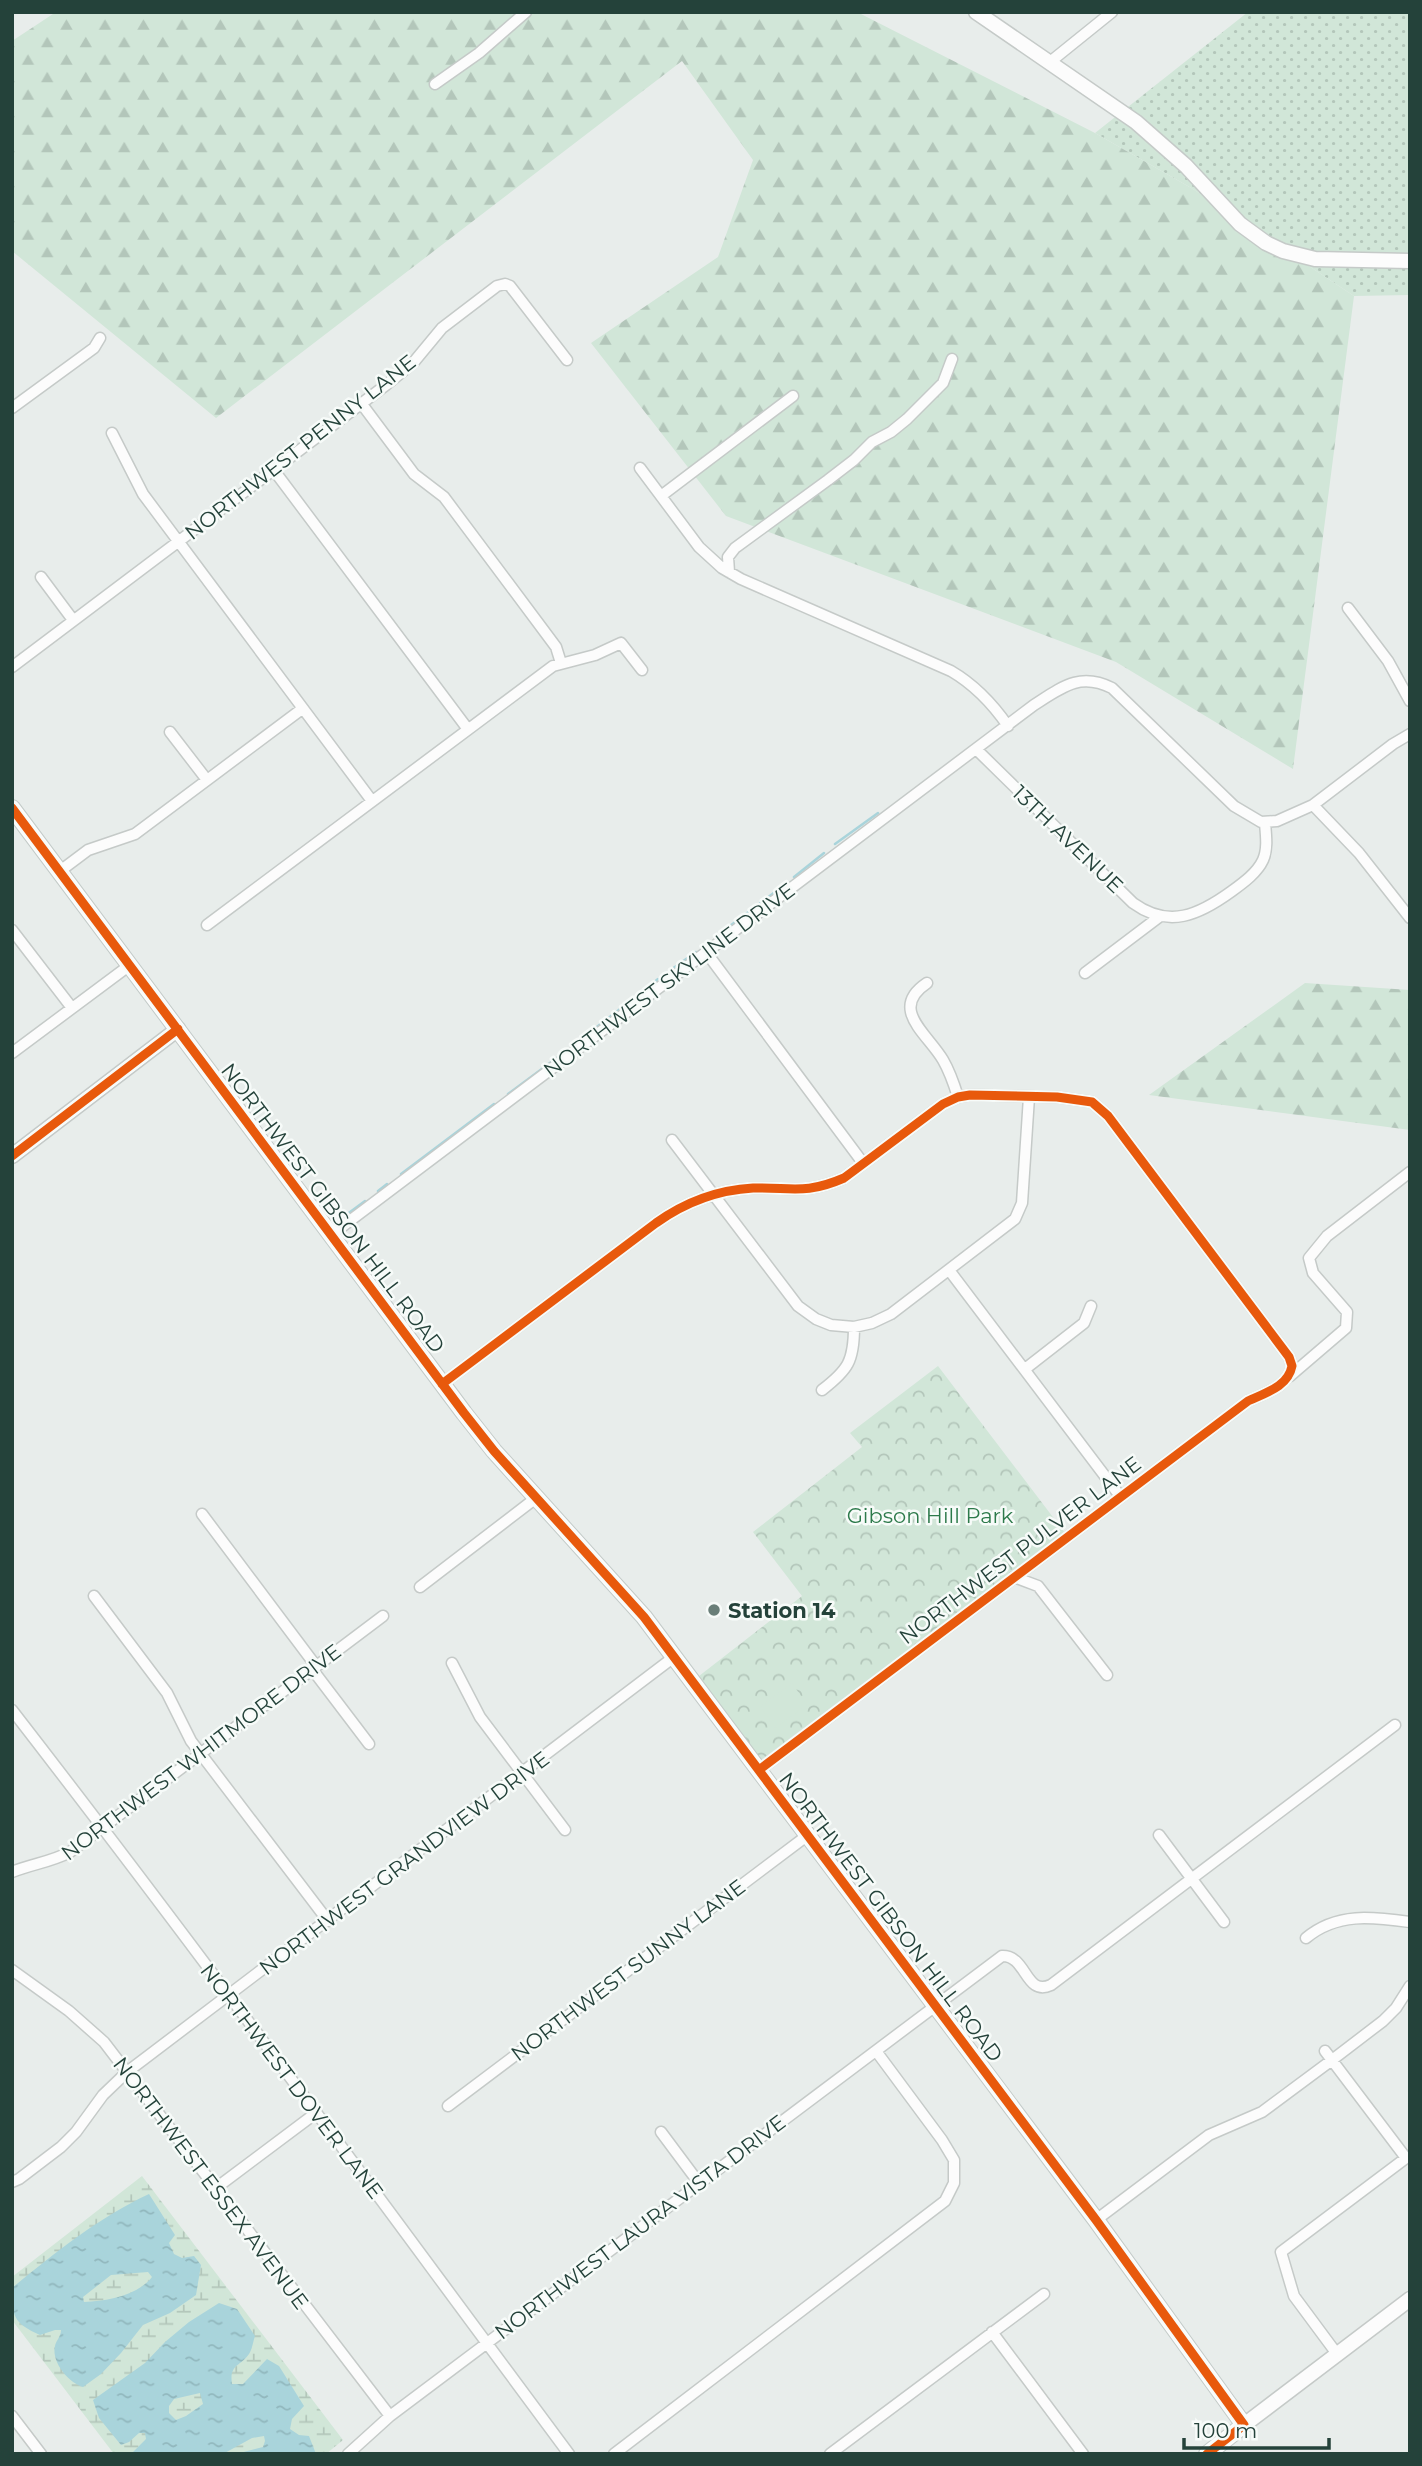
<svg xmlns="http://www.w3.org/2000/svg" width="1422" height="2466" font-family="Montserrat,sans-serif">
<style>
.grass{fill:url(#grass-dots)}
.forest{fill:url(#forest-firs)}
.wetland{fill:url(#wetland-marsh)}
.park{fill:url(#park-crowns)}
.pitch{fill:#d1e6d8}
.water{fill:url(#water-ripples);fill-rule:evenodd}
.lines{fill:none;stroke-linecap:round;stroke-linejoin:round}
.stream{stroke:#a9d4db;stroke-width:2.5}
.minor-casing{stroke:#c5cac8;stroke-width:13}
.tertiary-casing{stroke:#c5cac8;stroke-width:17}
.secondary-casing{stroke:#c3cbc8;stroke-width:18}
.minor{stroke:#fcfcfc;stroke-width:10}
.tertiary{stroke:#fcfcfc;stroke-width:14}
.secondary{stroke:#fcfcfc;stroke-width:16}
.cycleway-casing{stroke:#f7fbf9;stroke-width:13}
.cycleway{stroke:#e8590c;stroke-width:9}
.poi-dot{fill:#697e78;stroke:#f7fbf9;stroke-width:2.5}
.labels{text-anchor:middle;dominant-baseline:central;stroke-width:5;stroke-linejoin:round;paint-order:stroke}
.street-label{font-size:21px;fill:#24423a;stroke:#f7fbf9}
.park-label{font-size:21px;fill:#2d7a4b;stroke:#f7fbf9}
.poi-label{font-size:21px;font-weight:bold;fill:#24423a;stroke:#f7fbf9;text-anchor:start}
</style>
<defs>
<pattern id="grass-dots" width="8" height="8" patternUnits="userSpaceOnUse" patternTransform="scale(1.75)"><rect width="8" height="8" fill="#d1e6d8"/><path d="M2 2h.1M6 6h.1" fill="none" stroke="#b3c6ba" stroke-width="1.8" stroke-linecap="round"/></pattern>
<pattern id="forest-firs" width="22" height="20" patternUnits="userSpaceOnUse" patternTransform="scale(1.75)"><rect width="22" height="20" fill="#d1e6d8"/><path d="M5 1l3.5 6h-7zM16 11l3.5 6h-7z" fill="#b3c6ba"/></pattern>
<pattern id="wetland-marsh" width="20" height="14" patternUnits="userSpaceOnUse" patternTransform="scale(1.75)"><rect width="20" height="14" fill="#d1e6d8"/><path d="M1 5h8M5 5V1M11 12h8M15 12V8" fill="none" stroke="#b3c6ba"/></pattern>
<pattern id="park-crowns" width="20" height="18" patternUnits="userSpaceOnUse" patternTransform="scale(1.75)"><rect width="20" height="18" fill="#d1e6d8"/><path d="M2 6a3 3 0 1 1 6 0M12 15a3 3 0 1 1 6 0" fill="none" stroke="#b3c6ba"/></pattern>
<pattern id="water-ripples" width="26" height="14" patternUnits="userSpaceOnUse" patternTransform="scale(1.75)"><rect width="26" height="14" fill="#a9d4db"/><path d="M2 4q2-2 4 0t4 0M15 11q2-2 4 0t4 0" fill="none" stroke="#91b7bd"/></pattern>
</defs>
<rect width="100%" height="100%" fill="#e8edeb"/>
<path class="grass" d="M 1248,12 L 1410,12 L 1410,295 L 1354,296 L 1193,189 L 1095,133 Z"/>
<path class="forest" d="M 56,12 L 857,12 L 1095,133 L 1193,189 L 1354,296 L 1293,769 L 1116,662 L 726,516 L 591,343 L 718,257 L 753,160 L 682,61 L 216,418 L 12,251 L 12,41 Z
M 1305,983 L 1410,990 L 1410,1130 L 1149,1095 Z"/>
<path class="wetland" d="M 142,2176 L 343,2440 L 326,2454 L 114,2454 L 12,2320 L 12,2277 Z"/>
<path class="park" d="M 938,1366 L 1065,1533 L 761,1760 L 699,1676 L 802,1596 L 753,1532 L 862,1447 L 850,1433 Z"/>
<path class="pitch" d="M 792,1683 L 807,1705 L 775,1728 L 760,1707 Z"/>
<path class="water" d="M 149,2194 L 175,2235 L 169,2243 L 174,2254 L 182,2258 L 194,2256 L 201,2265 L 196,2295 L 170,2313 L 143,2325 L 121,2353 L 101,2374 L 83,2387 C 69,2383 51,2362 55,2346 C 56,2340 61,2337 61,2330 L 55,2330 L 40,2335 C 13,2323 12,2316 12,2288 C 56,2252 98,2218 149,2194 ZM 148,2272 L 152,2277 C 137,2296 107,2301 84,2302 L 83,2297 L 111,2275 Z
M 219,2303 L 237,2309 L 255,2336 C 253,2342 252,2350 249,2354 C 240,2367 229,2364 232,2384 L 243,2384 L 267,2359 L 279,2366 L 304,2406 L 292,2419 L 290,2429 L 299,2435 L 309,2436 L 316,2454 L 236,2454 L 263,2447 L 265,2441 L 264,2436 L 252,2438 L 223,2454 L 131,2454 L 146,2439 L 145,2433 L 139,2433 L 129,2442 L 121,2445 L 99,2418 L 93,2400 L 145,2363 L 165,2342 L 189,2322 ZM 200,2393 L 203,2404 L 186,2416 L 176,2420 L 169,2413 L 169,2406 L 174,2399 Z"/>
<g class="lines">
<path class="stream" d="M 835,844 L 878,813
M 794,877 L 824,853
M 722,932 L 787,883
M 672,969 L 696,952
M 637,996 L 658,979
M 576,1043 L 624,1006
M 508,1094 L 562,1054
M 401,1174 L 494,1104
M 378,1191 L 387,1184
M 346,1215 L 365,1201"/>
<defs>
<path id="minor" d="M 1050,62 L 1112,12
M 435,84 L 479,53 L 526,12
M 361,403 L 414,474 L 444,497 L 556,647 L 561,663
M 12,408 L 94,348 L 100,338
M 112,433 L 143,494 L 372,801
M 640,468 L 699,547 L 722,568 L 741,579 L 951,671 C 975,685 992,703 1008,726
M 273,469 L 467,728
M 661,496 L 793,396
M 729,572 L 728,557 L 735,548 L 828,480 L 854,460 L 872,442 L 891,432 L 907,419 L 943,383 L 952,359
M 41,577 L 73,620
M 1348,608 L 1388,661 L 1410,701
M 12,667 L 386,385 L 413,363 L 442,328 L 497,286 L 505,284 L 510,286 L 567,360
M 170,732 L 207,780
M 977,750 L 1133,903 C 1169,929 1199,915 1232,891 C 1243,883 1257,873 1263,860 C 1268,849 1266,835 1265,823
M 1313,805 L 1359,853 L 1410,918
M 60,871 L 88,850 L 135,834 L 302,709
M 207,925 L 553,666 L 595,655 L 621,643 L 642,670
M 12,930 L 72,1008
M 706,952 L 863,1163
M 1085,973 L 1159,917
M 927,983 C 888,1009 928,1034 943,1060 C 950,1072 954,1084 958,1097
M 12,1053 L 130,965
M 672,1140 L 798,1306 L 816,1319 L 831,1325 L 854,1327 L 872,1323 L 891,1314 L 1015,1219 L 1022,1203 L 1029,1097
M 331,1235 L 1034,705 C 1062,687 1080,672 1112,688 L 1234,806 L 1261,822 L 1277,821 L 1313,805 L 1393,744 L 1410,734
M 949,1270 L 1120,1496
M 1025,1369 L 1084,1323 L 1091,1306
M 1290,1376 L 1346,1328 L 1347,1312 L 1313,1273 L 1309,1258 L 1327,1236 L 1410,1172
M 442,1384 L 656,1223 C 684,1203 717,1190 753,1188 C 791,1187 805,1195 844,1178 L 943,1104 L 958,1097 L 970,1095 L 1057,1097 L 1092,1102 L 1108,1116 L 1289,1357 L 1292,1366 C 1288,1387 1265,1393 1248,1401 L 759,1770
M 822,1390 C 848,1370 854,1361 854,1327
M 202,1514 L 316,1666
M 1014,1577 L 1038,1586 L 1107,1675
M 420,1587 L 536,1498
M 94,1596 L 167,1693 L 191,1741 L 328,1921
M 452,1663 L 480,1717 L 565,1830
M 312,1669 L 369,1744
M 12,1710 C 202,1955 384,2205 569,2454
M 1159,1835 L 1224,1922
M 12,1872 C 32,1864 51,1862 70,1852 L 383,1616
M 1306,1938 C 1337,1912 1373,1917 1410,1922
M 12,1970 L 69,2011 L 104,2042 L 390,2416
M 1325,2051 L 1406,2158 L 1281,2252 L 1294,2296 L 1337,2354
M 448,2106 L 808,1835
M 661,2132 L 699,2183
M 12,2182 L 19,2179 L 61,2147 L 76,2132 L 103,2095 L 127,2072 L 674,1657
M 216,2188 L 316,2113
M 1096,2220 L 1209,2135 L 1262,2112 L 1332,2060 L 1383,2021 L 1396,2008 L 1410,1986
M 992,2332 L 1083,2454
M 12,2416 L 41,2454
M 348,2454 L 390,2416 L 1002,1956 C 1027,1955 1025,1997 1051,1985 L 1395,1725
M 614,2454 L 945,2201 L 954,2183 L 954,2160 L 942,2140 L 876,2051
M 830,2454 L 1044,2294"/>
<path id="tertiary" d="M 976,12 L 1136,122 L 1186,166 L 1240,224 L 1266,243 L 1283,251 L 1315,259 L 1410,261
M 12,1156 L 178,1029
M 1244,2425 L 1410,2299"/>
<path id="secondary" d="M 12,808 L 464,1413 L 494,1451 L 644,1617 L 1096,2220 L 1244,2425 L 1207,2454"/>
</defs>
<use href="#minor" class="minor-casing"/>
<use href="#tertiary" class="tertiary-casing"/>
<use href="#secondary" class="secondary-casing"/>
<use href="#minor" class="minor"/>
<use href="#tertiary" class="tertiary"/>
<use href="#secondary" class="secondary"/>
<defs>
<path id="cycleway" d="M 12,808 L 464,1413 L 494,1451 L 644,1617 L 1096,2220 L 1244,2425 L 1207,2454
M 12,1156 L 178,1029
M 442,1384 L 656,1223 C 684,1203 717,1190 753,1188 C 791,1187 805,1195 844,1178 L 943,1104 L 958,1097 L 970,1095 L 1057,1097 L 1092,1102 L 1108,1116 L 1289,1357 L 1292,1366 C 1288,1387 1265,1393 1248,1401 L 759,1770"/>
</defs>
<use href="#cycleway" class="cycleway-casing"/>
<use href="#cycleway" class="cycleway"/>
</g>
<circle class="poi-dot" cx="714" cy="1610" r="7"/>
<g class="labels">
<g class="street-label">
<text transform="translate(300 447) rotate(-38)">NORTHWEST PENNY LANE</text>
<text transform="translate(1068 839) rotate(44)">13TH AVENUE</text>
<text transform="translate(669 980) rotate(-37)">NORTHWEST SKYLINE DRIVE</text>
<text transform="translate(333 1208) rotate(53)">NORTHWEST GIBSON HILL ROAD</text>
<text transform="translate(1020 1550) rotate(-37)">NORTHWEST PULVER LANE</text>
<text transform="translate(201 1752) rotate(-37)">NORTHWEST WHITMORE DRIVE</text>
<text transform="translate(404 1863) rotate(-37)">NORTHWEST GRANDVIEW DRIVE</text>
<text transform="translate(891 1917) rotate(53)">NORTHWEST GIBSON HILL ROAD</text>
<text transform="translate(628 1970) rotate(-37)">NORTHWEST SUNNY LANE</text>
<text transform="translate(292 2081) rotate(53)">NORTHWEST DOVER LANE</text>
<text transform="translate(211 2183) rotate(53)">NORTHWEST ESSEX AVENUE</text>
<text transform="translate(640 2227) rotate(-37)">NORTHWEST LAURA VISTA DRIVE</text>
</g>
<g class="park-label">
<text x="930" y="1515">Gibson Hill Park</text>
</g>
<g class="poi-label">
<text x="728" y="1610">Station 14</text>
</g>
</g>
<rect width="1422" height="2466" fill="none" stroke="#24423a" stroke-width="28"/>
<path d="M1184 2438v10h145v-10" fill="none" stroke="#24423a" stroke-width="3.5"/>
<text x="1194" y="2438" font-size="21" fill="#24423a" stroke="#f7fbf9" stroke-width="5" paint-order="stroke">100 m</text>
</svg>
